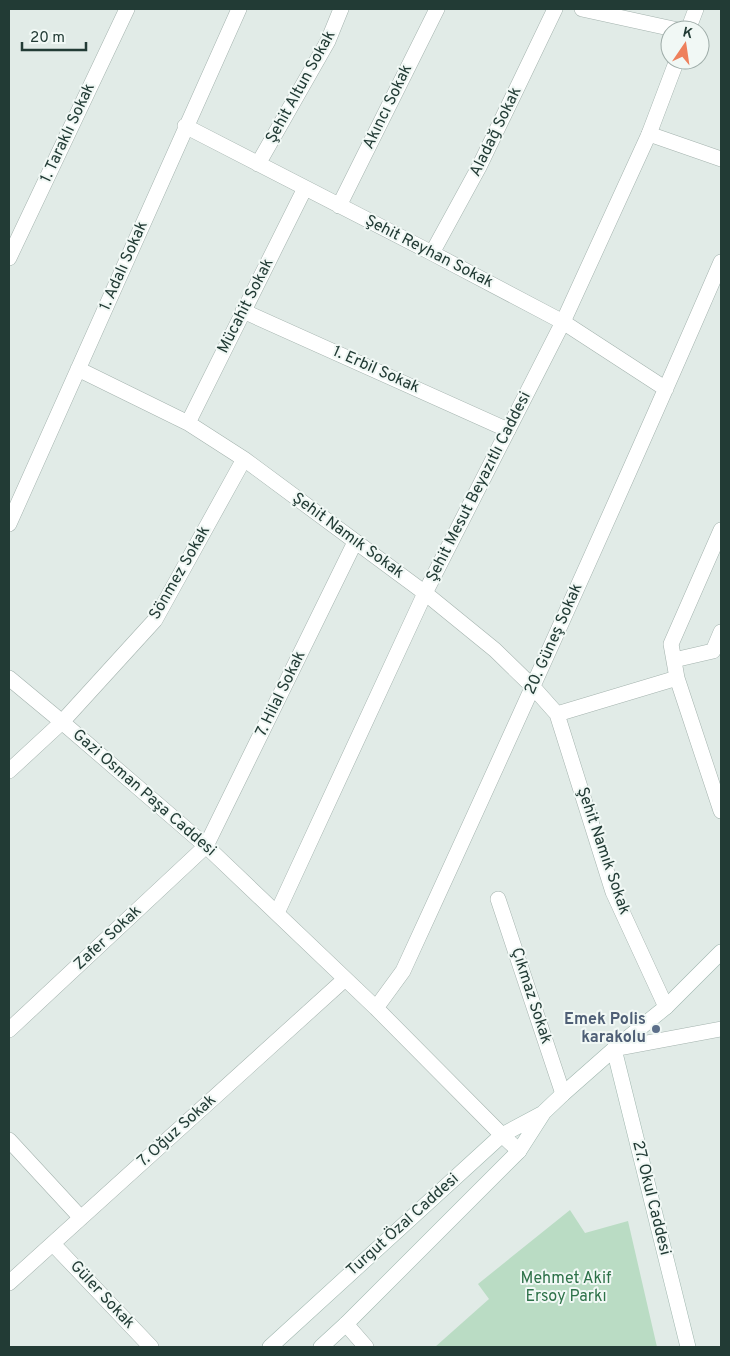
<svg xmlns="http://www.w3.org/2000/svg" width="730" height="1356" font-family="Overpass,sans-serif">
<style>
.green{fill:#badcc4}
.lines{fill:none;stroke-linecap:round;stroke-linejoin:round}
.minor-casing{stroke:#a4b3ae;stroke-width:16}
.tertiary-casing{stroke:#a4b3ae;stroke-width:16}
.secondary-casing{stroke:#a0b7af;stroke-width:16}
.minor{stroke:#fff;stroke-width:15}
.tertiary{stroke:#fff;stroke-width:15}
.secondary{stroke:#fff;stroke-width:15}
.service-dot{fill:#5c6f8a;stroke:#f1f8f5;stroke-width:2}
.labels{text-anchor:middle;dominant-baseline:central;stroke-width:4;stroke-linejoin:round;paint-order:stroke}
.street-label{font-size:16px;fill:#223b35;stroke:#f1f8f5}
.service-label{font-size:16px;font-weight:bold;fill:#4e5e75;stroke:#f1f8f5;text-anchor:end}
.park-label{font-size:16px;fill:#2d7148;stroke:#f1f8f5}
</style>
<rect width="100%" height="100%" fill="#e1ebe7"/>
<path class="green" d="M 570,1210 L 585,1233 L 628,1221 L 657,1347 L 435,1347 L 489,1299 L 478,1284 Z"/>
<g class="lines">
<defs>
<path id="minor" d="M 582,9 L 678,30
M 185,126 L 432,253 L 563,322 L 666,389
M 649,134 L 721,159
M 258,164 L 328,41 L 341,9
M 339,206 L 437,9
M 432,253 L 479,167 L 555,9
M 9,258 L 127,9
M 243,311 L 508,430
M 78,369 L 188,423 L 244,459 L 425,593 L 495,650 L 533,687 L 557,714 L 613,892 L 666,1007
M 188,423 L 305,188
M 9,524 L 239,9
M 721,530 L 671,644 L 677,678 L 721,811
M 674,660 L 713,651 L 721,632
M 9,678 L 62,722 L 206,846 L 376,1008 L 502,1135 L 519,1151
M 557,714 L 677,678
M 9,771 L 62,722 L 155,620 L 244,459
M 498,899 L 563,1094
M 376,1008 L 403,971 C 511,736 618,500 721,262
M 9,1030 L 206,846 L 355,542
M 614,1049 L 721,1029
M 9,1140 L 81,1218
M 53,1244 L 151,1347
M 9,1283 L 345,979
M 346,1324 L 366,1347"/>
<path id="tertiary" d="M 688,30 L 696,9
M 277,913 L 425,593 L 563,322 L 649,134 L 677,60"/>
<path id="secondary" d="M 614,1049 L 688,1347
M 270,1347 L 502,1135 L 543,1113
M 321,1347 L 346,1324 L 519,1151 L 544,1112 L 563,1094 L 614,1049 L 666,1007 L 721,952"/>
</defs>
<use href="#minor" class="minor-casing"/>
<use href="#tertiary" class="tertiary-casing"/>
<use href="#secondary" class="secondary-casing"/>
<use href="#minor" class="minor"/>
<use href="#tertiary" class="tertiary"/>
<use href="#secondary" class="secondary"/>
</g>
<circle class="service-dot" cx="656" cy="1029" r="5"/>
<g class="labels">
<g class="street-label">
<text transform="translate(301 87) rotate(-61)">Şehit Altun Sokak</text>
<text transform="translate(388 107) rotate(-64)">Akıncı Sokak</text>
<text transform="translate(496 132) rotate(-64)">Aladağ Sokak</text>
<text transform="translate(68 133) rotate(-65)">1. Taraklı Sokak</text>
<text transform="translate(429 252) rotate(27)">Şehit Reyhan Sokak</text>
<text transform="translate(124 266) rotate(-66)">1. Adalı Sokak</text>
<text transform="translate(246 306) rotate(-63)">Mücahit Sokak</text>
<text transform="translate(376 370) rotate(24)">1. Erbil Sokak</text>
<text transform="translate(479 487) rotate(-63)">Şehit Mesut Beyazıtlı Caddesi</text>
<text transform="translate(348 536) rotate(36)">Şehit Namık Sokak</text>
<text transform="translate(180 573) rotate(-60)">Sönmez Sokak</text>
<text transform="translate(554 639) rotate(-66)">20. Güneş Sokak</text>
<text transform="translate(281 694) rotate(-64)">7. Hilal Sokak</text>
<text transform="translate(144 793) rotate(41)">Gazi Osman Paşa Caddesi</text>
<text transform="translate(603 851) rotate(71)">Şehit Namık Sokak</text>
<text transform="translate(108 938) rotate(-43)">Zafer Sokak</text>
<text transform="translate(531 996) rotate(72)">Çıkmaz Sokak</text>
<text transform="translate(177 1131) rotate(-42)">7. Oğuz Sokak</text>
<text transform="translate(651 1198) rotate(76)">27. Okul Caddesi</text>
<text transform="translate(403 1225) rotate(-42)">Turgut Özal Caddesi</text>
<text transform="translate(102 1295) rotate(47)">Güler Sokak</text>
</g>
<g class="service-label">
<text x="646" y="1020">Emek Polis<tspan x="646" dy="18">karakolu</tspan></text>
</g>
<g class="park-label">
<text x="566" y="1279">Mehmet Akif<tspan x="566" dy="18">Ersoy Parkı</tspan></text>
</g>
</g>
<rect width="730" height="1356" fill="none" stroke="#223b35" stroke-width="20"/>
<g transform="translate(685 45) rotate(13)"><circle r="24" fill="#f1f8f5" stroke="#9eaca8"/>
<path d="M0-4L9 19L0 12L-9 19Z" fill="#ee805c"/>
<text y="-8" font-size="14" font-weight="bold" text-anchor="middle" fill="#223b35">K</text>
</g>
<path d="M22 42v8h64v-8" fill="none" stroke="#223b35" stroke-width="2.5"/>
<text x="30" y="42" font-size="15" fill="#223b35" stroke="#f1f8f5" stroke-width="4" paint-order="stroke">20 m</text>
</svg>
